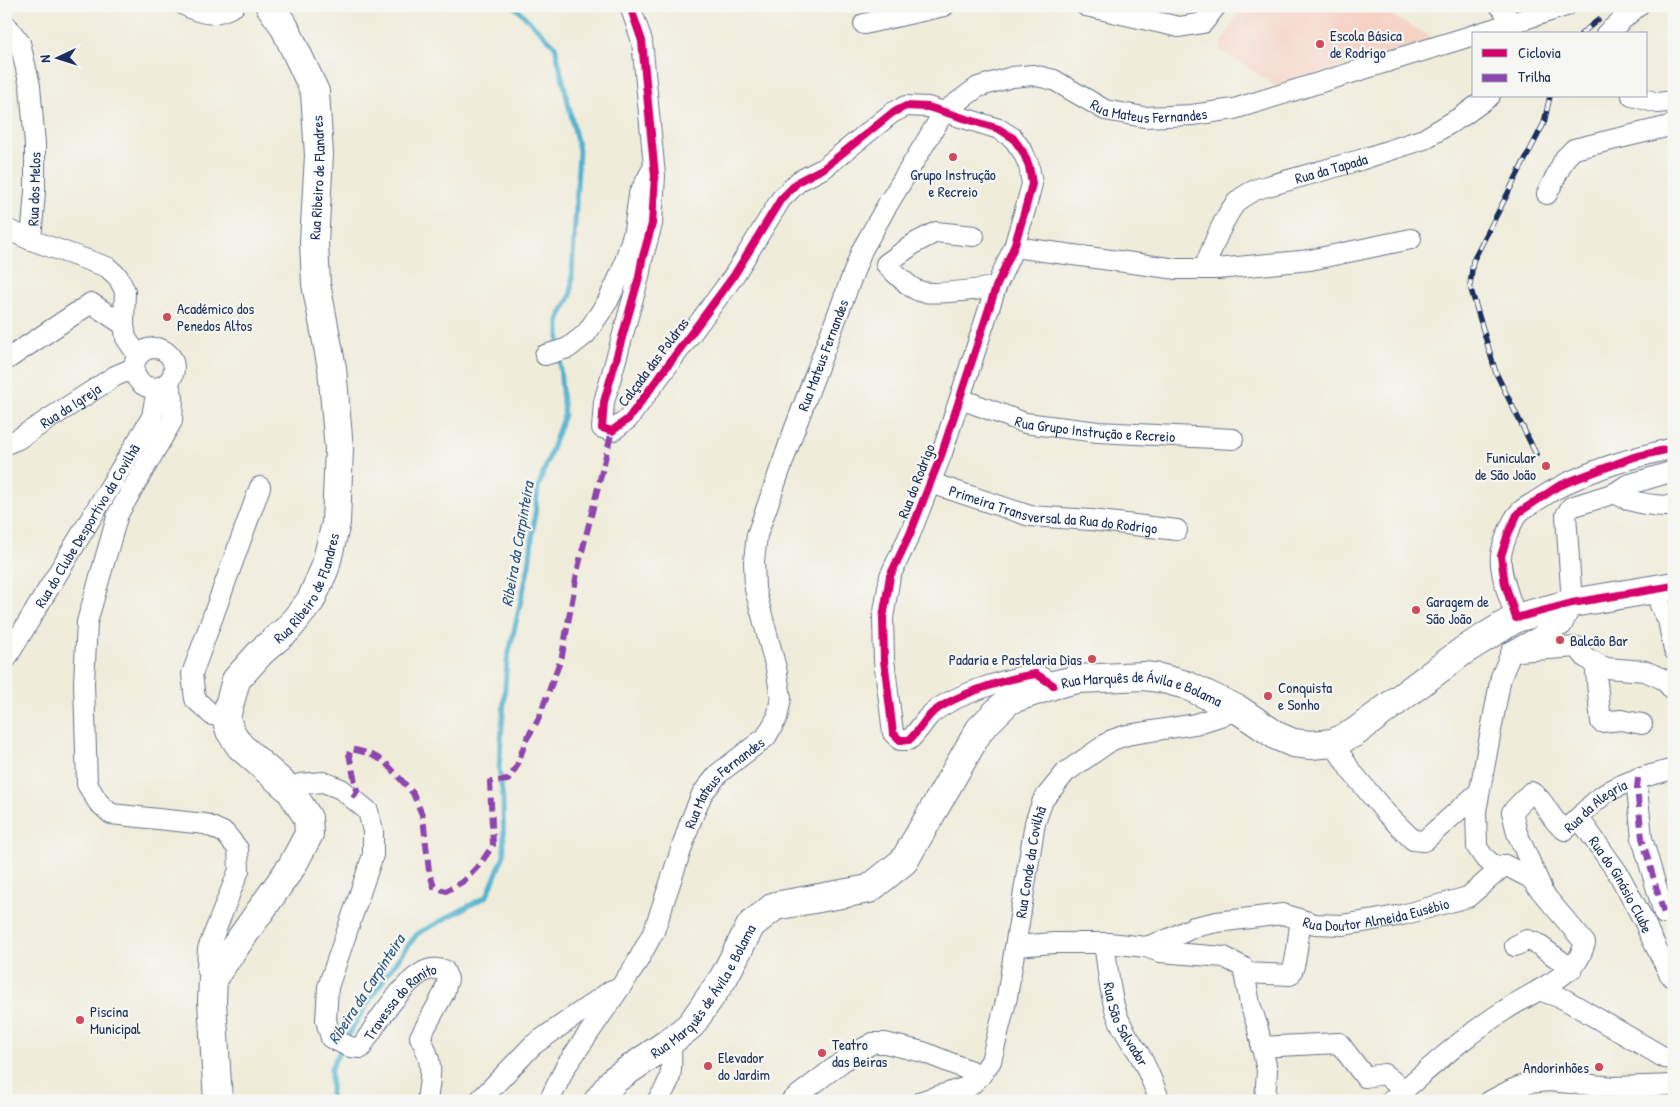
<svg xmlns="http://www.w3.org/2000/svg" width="1680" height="1107" font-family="'Patrick Hand',sans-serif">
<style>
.built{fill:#f6d2c4}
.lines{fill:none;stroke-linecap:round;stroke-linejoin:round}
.stream{stroke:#50b1cf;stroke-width:5}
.street-casing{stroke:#667189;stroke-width:22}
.secondary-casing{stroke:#667189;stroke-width:30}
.street{stroke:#fff;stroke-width:20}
.secondary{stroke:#fff;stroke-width:28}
.rail-casing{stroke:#1b2f5e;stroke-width:5.5}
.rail{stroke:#f6f6f2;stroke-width:4;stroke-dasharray:11;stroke-linecap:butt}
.quiet{stroke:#8e44ad;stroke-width:6;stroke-dasharray:12 6;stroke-linecap:butt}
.cycleway-casing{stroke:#f6f6f2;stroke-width:11}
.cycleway{stroke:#d6006c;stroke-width:8}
.poi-dot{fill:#d1495b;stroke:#f6f6f2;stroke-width:2}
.labels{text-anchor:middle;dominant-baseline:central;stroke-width:4.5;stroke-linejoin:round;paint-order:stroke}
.poi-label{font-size:15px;fill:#1b2f5e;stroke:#f6f6f2;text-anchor:start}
.street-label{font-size:15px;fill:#1b2f5e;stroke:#f6f6f2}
.water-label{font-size:16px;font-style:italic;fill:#2b5680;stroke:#f6f6f2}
</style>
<rect width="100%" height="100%" fill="#f6f6f2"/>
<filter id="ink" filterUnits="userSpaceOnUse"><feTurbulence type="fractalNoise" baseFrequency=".02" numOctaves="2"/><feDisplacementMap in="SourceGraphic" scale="10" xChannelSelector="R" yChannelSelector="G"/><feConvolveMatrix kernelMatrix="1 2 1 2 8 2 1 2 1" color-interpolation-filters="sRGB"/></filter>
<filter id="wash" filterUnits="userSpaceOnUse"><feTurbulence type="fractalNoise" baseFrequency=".0096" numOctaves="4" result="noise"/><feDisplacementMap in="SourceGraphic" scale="20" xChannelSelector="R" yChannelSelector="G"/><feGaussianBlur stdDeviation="1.12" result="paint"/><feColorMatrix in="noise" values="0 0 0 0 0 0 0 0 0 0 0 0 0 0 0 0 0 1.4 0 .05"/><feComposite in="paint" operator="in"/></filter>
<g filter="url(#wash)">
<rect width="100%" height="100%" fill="#f0ecda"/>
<path class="built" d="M 1241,6 L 1375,6 L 1435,39 L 1276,86 L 1219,49 Z"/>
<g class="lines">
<path class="stream" d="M 514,6 L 555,46 L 579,150 L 571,295 L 559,318 L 559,347
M 344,1041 L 387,974 L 417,934 L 487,896 L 504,855 L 503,799 L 499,768 L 507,661 L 529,566 L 538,488 L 564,415 L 559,355
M 331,1101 L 331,1068 L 341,1049"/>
</g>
</g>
<g filter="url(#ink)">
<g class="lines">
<defs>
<g id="street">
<path d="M 186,6 C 206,16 214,16 234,6"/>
<path d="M 630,6 L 642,41 L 655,176 L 652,224 L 642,260 L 639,277 L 604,402 L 602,428 L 612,431 L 628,419 L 733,277 L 781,199 L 799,181 L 824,168 L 892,113 L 906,106 L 928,107 L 999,129 L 1013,138 L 1023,152 L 1029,166 L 1032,184 L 1025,210 L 1014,247 L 996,287 L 942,453 L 910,534 L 890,576 L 883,618 L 884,660 L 893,733 L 900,740 L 909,740 C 917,733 922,724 929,716 C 949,696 1008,678 1036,674 L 1053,685"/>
<path d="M 1086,6 L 1179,27 L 1203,23 L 1216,6"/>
<path d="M 1500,6 L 1503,8 L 1510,24"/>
<path d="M 864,24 L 944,6"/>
<path d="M 6,25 L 20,43 L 30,86 L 35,144 L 35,191 L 31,240 L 107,267 L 118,277 L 125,291 L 124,325 L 126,338 L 138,356"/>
<path d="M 1477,34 L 1566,6"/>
<path d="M 1606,34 L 1638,6"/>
<path d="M 1632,96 L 1658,103 L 1674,101"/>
<path d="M 1547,194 L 1565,158 L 1574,149 L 1674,125"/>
<path d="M 6,229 L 31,240"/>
<path d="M 974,236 L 936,232 L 915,243 L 886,264 C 894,272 908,287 919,291 C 931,296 981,289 996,287"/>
<path d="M 1014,247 L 1177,269 L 1217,269 L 1310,260 L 1411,239"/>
<path id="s1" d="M 1204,269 C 1211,251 1225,211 1240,199 C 1245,195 1251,192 1257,189 L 1360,160 L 1424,139 L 1464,115 L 1490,96"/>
<circle cx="154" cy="368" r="20"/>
<path d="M 545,355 L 568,348 L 586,334 L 608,301 L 622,271 L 634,231 L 639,194 L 653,168"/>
<path d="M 6,360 L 91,303 L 124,325"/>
<path d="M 168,382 L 173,398 L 172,421 L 118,514 L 87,622 L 84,683 L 87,784 L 98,802 L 111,814 L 205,824 L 225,833 L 238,849 L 239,870 L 208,949 L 207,969 L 213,978"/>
<path id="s2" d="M 961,399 L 1025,423 L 1098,432 L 1233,439"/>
<path id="s3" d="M 6,444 L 18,439 L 115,376 L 134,368"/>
<path id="s4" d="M 931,483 L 1030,516 L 1091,520 L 1177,530"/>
<path d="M 1615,493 C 1632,504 1653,506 1674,506"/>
<path d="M 1656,590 L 1660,605 L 1668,620 L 1674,650"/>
<path d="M 1516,618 C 1511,601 1499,574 1501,556 C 1502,546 1511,522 1518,514 C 1522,508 1531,505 1536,501 C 1577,473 1626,459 1674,448"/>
<path d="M 1512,651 L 1562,625 L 1572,603 L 1566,515 L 1571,507 L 1615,493 L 1627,485 L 1674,471"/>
<path d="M 1519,651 L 1577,647 L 1586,658 L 1606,668 L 1645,671 L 1663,679 L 1674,691"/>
<path id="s5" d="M 6,659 L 152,417 L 157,388"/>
<path d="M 1595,663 L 1601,722 L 1621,720 L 1642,724"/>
<path d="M 226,717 L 212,715 L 195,699 L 192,674 L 260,487"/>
<path d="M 1333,743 L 1351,771 L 1386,813 L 1413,840 L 1424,841 L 1479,792"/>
<path d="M 1638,778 L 1637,788 L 1642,838 L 1664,914"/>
<path id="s6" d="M 290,790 L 300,784 L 323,782 L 341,789 L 368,811 L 373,831 L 373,855 L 328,987 L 326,1020 L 331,1038 L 350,1047 L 361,1048 C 373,1028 408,972 432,969 C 436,968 441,970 444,970 L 448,979 L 444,993 L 420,1037 C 434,1064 431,1072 427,1101"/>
<path id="s7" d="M 1579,818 L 1618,873 L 1645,923 L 1649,933 L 1669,973 L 1674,979"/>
<path d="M 1498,870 L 1483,856 L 1477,847 L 1476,811 L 1501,677 L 1512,651"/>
<path id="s8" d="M 1541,887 L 1517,833 L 1512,812 L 1531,792 C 1546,800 1550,821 1565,830 C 1576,821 1585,810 1596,801 C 1617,782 1647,776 1674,769"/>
<path id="s9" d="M 1104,943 C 1108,967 1109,993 1117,1015 C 1122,1029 1130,1040 1138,1052 C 1147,1067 1153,1084 1160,1101"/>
<path id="s10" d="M 1016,946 L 1054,943 L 1109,943 L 1146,947 L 1169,939 L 1194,927 L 1217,922 L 1283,914 L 1315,924 L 1342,925 L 1369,921 L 1402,915 L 1468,897 L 1505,865 L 1530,878 L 1585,943 C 1582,952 1578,963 1570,969 C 1551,986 1526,996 1505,1010 C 1464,1036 1428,1070 1391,1101"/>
<path d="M 1515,946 L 1527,940 L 1536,943 L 1572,969"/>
<path d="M 1146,947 L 1160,952 L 1224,957 L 1243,967 L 1250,1004 L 1257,1025 L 1267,1070 L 1265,1101"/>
<path d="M 1245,973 L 1290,975 C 1298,963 1297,937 1301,921"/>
<path d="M 1539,990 L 1564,999 L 1665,1058 L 1674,1059"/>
<path d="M 1261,1047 L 1339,1043 L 1365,1077 L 1384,1074 L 1404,1090"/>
<path d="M 479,1101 L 533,1045 L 612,990"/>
<path id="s11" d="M 549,1101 L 566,1066 L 635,966 L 654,931 L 690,823 L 702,794 L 719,773 L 766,737 L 777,718 L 781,698 L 776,668 L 755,589 L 754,561 L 757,535 L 792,436 L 862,250 L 885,209 L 944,112 L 978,87 L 1012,77 L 1033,75 L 1054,80 L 1105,110 L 1144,117 L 1192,115 L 1234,109 L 1474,35"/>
<path d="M 657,1101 C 675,1076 671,1070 671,1041"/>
<path d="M 791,1101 L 851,1055 L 873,1043 L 885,1043 L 923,1052 L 981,1075"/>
<path id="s12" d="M 922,1101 L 970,1086 L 981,1075 L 991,1061 L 1007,997 L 1035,823 L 1043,800 L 1066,772 L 1112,740 L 1127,735 L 1195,724 L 1239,710"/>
<path d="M 1490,1101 L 1511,1090 L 1529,1083 L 1549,1081 L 1614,1087 L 1674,1085"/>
</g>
<g id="secondary">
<path id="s13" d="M 218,1101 L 212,1001 L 213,978 L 292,866 L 309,834 L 308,818 L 290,790 L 240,746 L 230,731 L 226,717 L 236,680 L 262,651 L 288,629 L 311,600 L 325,568 L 336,523 L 339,449 L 332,368 L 316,284 L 314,242 L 319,155 L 315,92 L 284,26 L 270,6"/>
<path id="s14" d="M 598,1101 L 614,1080 L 671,1041 L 691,1025 L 724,977 L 751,925 L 775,906 L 869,889 L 904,861 L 980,729 L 1009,700 L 1053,685 L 1078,679 L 1144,676 L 1160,678 L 1186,685 L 1239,710 L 1277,736 L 1293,743 L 1311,745 L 1333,743 L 1354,733 L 1463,651 L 1516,618 L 1572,603 L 1674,586"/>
</g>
</defs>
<use href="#street" class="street-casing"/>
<use href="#secondary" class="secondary-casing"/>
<use href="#street" class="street"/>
<use href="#secondary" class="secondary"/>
<defs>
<path id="rail" d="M 1581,34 L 1598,20
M 1536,454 L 1496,373 L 1470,286 L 1473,261 L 1544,123 L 1550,96"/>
</defs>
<use href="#rail" class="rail-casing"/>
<use href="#rail" class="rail"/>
<path class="quiet" d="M 1638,778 L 1637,788 L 1642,838 L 1664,914
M 353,798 L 357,791 L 349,754 L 351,749 L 368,753 L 384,761 L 413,793 L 423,817 L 429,871 L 434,887 L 446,891 L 464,881 L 481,863 L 493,845 L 490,782 L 508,780 L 517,766 L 526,740 L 538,720 L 562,656 L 578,568 L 612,431"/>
<defs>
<path id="cycleway" d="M 630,6 L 642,41 L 655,176 L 652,224 L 642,260 L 639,277 L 604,402 L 602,428 L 612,431 L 628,419 L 733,277 L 781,199 L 799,181 L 824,168 L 892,113 L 906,106 L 928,107 L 999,129 L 1013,138 L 1023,152 L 1029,166 L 1032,184 L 1025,210 L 1014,247 L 996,287 L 942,453 L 910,534 L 890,576 L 883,618 L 884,660 L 893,733 L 900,740 L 909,740 C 917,733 922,724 929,716 C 949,696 1008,678 1036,674 L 1053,685
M 1674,448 L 1634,457 L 1568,482 L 1557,487 L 1518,513 L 1508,534 L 1501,556 L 1505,584 L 1516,618 L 1572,603 L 1674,586"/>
</defs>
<use href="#cycleway" class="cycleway-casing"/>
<use href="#cycleway" class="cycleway"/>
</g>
</g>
<g class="poi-dot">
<circle cx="1320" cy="44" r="5"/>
<circle cx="953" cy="157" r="5"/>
<circle cx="167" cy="317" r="5"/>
<circle cx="1546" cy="466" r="5"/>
<circle cx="1416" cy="610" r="5"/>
<circle cx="1560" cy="640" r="5"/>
<circle cx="1092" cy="659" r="5"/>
<circle cx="1268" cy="696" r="5"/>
<circle cx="80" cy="1020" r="5"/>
<circle cx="822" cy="1053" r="5"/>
<circle cx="708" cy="1066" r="5"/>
<circle cx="1599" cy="1067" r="5"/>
</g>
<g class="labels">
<g class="poi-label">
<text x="1330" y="35">Escola Básica<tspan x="1330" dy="17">de Rodrigo</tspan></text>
<text x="953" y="174" text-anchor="middle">Grupo Instrução<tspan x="953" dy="17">e Recreio</tspan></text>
<text x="177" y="308">Académico dos<tspan x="177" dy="17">Penedos Altos</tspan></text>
<text x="1536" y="457" text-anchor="end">Funicular<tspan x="1536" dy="17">de São João</tspan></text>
<text x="1426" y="601">Garagem de<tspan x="1426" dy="17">São João</tspan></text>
<text x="1570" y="640">Balcão Bar</text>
<text x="1082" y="659" text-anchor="end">Padaria e Pastelaria Dias</text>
<text x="1278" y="687">Conquista<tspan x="1278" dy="17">e Sonho</tspan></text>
<text x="90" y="1011">Piscina<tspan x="90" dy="17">Municipal</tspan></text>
<text x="832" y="1044">Teatro<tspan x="832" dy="17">das Beiras</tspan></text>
<text x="718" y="1057">Elevador<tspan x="718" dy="17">do Jardim</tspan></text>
<text x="1589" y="1067" text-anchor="end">Andorinhões</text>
</g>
<g class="street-label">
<text stroke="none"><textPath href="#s11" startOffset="1328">Rua Mateus Fernandes</textPath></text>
<text stroke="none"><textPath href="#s1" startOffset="176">Rua da Tapada</textPath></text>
<text stroke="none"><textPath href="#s13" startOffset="1022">Rua Ribeiro de Flandres</textPath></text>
<text transform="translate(34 189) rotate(-88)">Rua dos Melos</text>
<text stroke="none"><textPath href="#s11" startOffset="832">Rua Mateus Fernandes</textPath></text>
<text transform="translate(653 362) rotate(-53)">Calçada das Poldras</text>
<text stroke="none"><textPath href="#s3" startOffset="75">Rua da Igreja</textPath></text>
<text stroke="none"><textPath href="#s2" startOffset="139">Rua Grupo Instrução e Recreio</textPath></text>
<text transform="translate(916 481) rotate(-69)">Rua do Rodrigo</text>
<text stroke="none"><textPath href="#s4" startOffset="126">Primeira Transversal da Rua do Rodrigo</textPath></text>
<text stroke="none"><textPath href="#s5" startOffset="156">Rua do Clube Desportivo da Covilhã</textPath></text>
<text stroke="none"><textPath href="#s13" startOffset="602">Rua Ribeiro de Flandres</textPath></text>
<text stroke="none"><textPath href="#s14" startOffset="740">Rua Marquês de Ávila e Bolama</textPath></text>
<text stroke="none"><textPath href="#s11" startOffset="368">Rua Mateus Fernandes</textPath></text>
<text stroke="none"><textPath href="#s8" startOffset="199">Rua da Alegria</textPath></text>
<text stroke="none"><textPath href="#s12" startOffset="286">Rua Conde da Covilhã</textPath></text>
<text stroke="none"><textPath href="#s7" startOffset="79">Rua do Ginásio Clube</textPath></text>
<text stroke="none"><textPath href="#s10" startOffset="368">Rua Doutor Almeida Eusébio</textPath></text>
<text stroke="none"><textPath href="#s14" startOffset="155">Rua Marquês de Ávila e Bolama</textPath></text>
<text stroke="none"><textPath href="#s6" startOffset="419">Travessa do Ranito</textPath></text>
<text stroke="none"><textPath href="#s9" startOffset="85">Rua São Salvador</textPath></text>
</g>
<g class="water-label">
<text transform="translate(517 544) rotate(-80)">Ribeira da Carpinteira</text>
<text transform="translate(366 989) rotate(-57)">Ribeira da Carpinteira</text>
</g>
</g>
<rect width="1680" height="1107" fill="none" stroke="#f6f6f2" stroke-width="25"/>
<rect x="1472" y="32" width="175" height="65" fill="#f6f6f2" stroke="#9ea6b7"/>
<rect x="1482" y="49" width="25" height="8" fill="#d6006c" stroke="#9ea6b7"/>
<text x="1518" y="58" font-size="15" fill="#1b2f5e">Ciclovia</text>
<rect x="1482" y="74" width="25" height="8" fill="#8e44ad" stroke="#9ea6b7"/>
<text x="1518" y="82" font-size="15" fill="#1b2f5e">Trilha</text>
<g transform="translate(58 58) rotate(266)" stroke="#f6f6f2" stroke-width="4" paint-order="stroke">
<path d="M0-4L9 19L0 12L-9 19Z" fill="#1b2f5e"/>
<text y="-8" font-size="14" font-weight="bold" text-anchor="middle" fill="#1b2f5e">N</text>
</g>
</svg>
